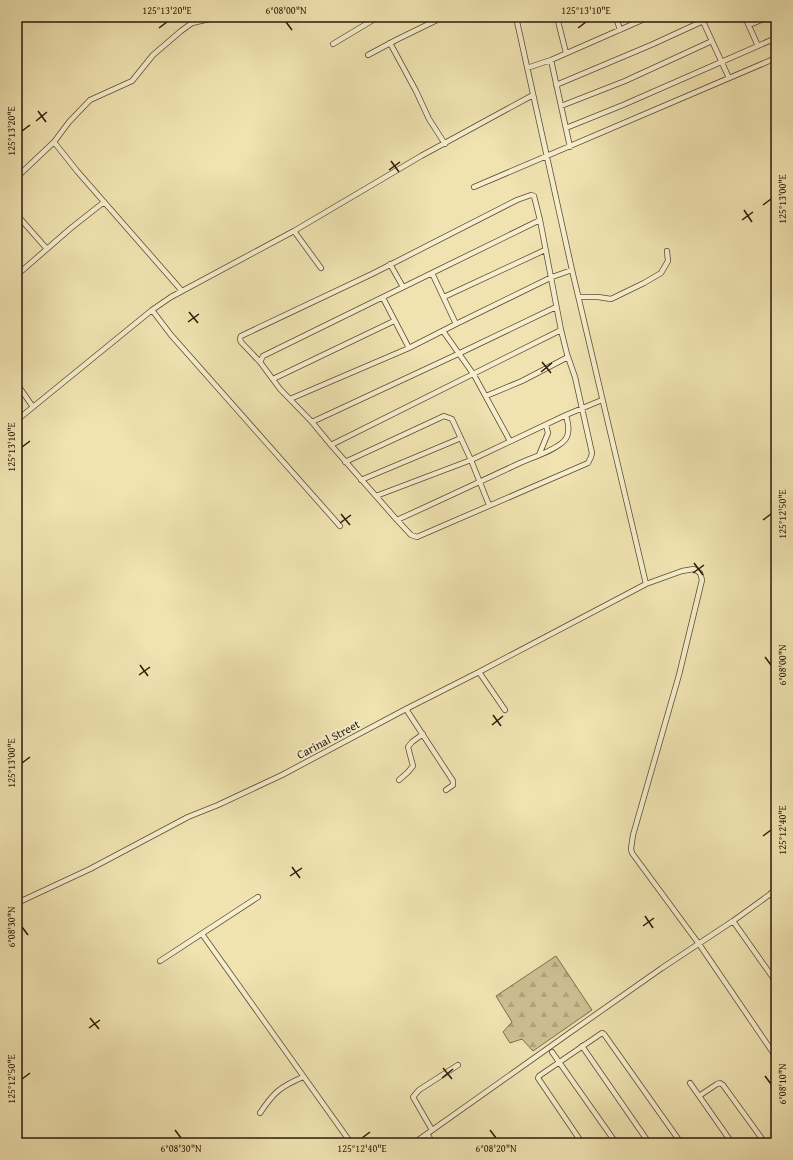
<svg xmlns="http://www.w3.org/2000/svg" width="793" height="1160" font-family="'Gentium Book Plus',serif">
<style>
.forest{fill:url(#forest-firs);stroke:#7c6e4e}
.lines{fill:none;stroke-linecap:round;stroke-linejoin:round}
.minor-casing{stroke:#5c4c32;stroke-width:6}
.minor{stroke:#f5edcc;stroke-width:4.5}
.ticks{fill:none;stroke:#2a1a08;stroke-width:1.5}
.labels{text-anchor:middle;dominant-baseline:central;stroke-width:4;stroke-linejoin:round;paint-order:stroke}
.street-label{font-size:12px;fill:#2a1a08;stroke:#f5edcc}
.neatline{fill:none;stroke:#2a1a08;stroke-width:1.5}
.ticks-label{font-size:10px;text-anchor:middle;fill:#2a1a08}
</style>
<defs>
<pattern id="forest-firs" width="22" height="20" patternUnits="userSpaceOnUse"><rect width="22" height="20" fill="#cec194"/><path d="M5 1l3.5 6h-7zM16 11l3.5 6h-7z" fill="#b1a57e"/></pattern>
</defs>
<rect width="100%" height="100%" fill="#f0e3b1"/>
<filter id="stains"><feTurbulence type="fractalNoise" baseFrequency=".005" numOctaves="4"/><feColorMatrix values="0 0 0 0 .2 0 0 0 0 .09 0 0 0 0 .02 0 0 0 .5 -.17"/></filter>
<radialGradient id="worn" r=".72"><stop offset=".6" stop-color="#630" stop-opacity="0"/><stop offset="1" stop-color="#630" stop-opacity=".3"/></radialGradient>
<path class="forest" d="M 556,956 L 592,1010 L 533,1051 L 522,1039 L 510,1043 L 503,1032 L 512,1022 L 496,996 Z"/>
<g class="lines">
<defs>
<path id="minor" d="M 516,17 L 572,270 L 646,584 L 682,571 L 694,569 L 700,573 L 702,580 L 679,675 L 633,835 L 631,849 L 632,853 L 699,944 L 776,1057
M 557,17 L 566,53
M 616,17 L 620,30
M 701,17 L 729,78
M 745,17 L 758,46
M 749,25 L 768,17
M 390,43 L 416,91 L 429,119 L 445,144
M 333,44 L 378,17
M 368,55 L 396,40 L 443,17
M 551,60 L 570,147
M 527,68 L 551,60 L 649,17
M 556,85 L 651,45 L 712,17
M 561,106 L 625,81 L 712,41
M 566,128 L 623,105 L 776,38
M 17,177 L 54,142
M 474,187 L 776,58
M 17,215 L 47,249
M 294,231 L 321,268
M 390,264 L 403,287
M 17,275 L 71,228 L 104,202
M 182,291 L 77,171 L 54,142 L 69,122 L 90,100 L 132,81 L 153,55 L 181,31 L 192,23 L 218,17
M 444,297 L 545,250
M 579,297 L 598,297 L 611,299 L 644,283 L 661,273 L 668,261 L 667,251
M 383,298 L 409,348
M 556,307 L 458,354 L 312,422 L 331,445 L 561,330
M 152,310 L 171,335 L 340,526
M 443,331 L 474,375 L 510,441
M 260,362 L 241,342 L 240,339 L 241,336 L 372,274 L 517,200 L 531,195 L 534,196 L 540,220 L 432,273 L 456,324 L 552,277 L 572,270
M 273,379 L 394,321
M 17,384 L 33,407
M 486,396 L 522,381 L 568,357
M 290,399 L 409,348 L 456,324
M 17,420 L 152,310 L 171,297 L 294,231 L 421,156 L 533,95
M 312,422 L 280,389 L 260,362 L 263,356 L 432,273
M 331,445 L 397,520 C 439,501 479,482 520,463 C 533,457 554,451 564,441 C 571,434 568,423 566,415
M 539,455 L 548,433 L 546,425
M 345,462 L 444,416 L 452,419 L 471,460 L 376,496
M 361,480 L 461,438
M 489,505 L 471,460 L 566,415 L 602,400
M 397,520 L 411,535 L 417,537 L 588,463 L 591,457 L 592,453 L 575,377 L 567,354 L 561,330 L 540,220
M 479,672 L 505,710
M 406,709 L 453,781 L 453,785 L 446,790
M 399,780 L 408,772 L 413,766 L 408,747 L 412,742 L 423,734
M 771,893 L 776,900
M 17,903 L 90,869 L 188,817 L 218,805 L 282,775 L 406,709 L 479,672 L 646,584
M 733,921 L 776,982
M 202,934 L 351,1143
M 160,961 L 258,897
M 582,1046 L 649,1143
M 552,1052 L 616,1143
M 690,1083 L 732,1143
M 699,1096 L 717,1084 L 720,1083 L 723,1085 L 765,1143
M 260,1113 C 274,1092 280,1087 303,1077
M 432,1130 L 413,1097 L 419,1090 L 458,1065
M 427,1134 L 433,1143
M 414,1143 L 568,1034 L 662,968 L 733,921 L 776,890
M 582,1143 L 538,1078 L 539,1076 L 602,1033 L 604,1034 L 681,1143"/>
</defs>
<use href="#minor" class="minor-casing"/>
<use href="#minor" class="minor"/>
</g>
<path class="ticks" d="M 286,22 L 292,30M 159,28 L 167,22M 578,28 L 586,22M 38,111 L 46,122M 36,121 L 47,112M 22,131 L 30,125M 391,161 L 399,172M 389,170 L 400,162M 763,205 L 771,199M 744,210 L 752,222M 742,220 L 753,212M 189,312 L 198,323M 188,322 L 199,314M 542,362 L 551,373M 541,372 L 552,363M 22,447 L 30,441M 341,514 L 350,525M 763,520 L 771,514M 340,523 L 351,515M 694,563 L 703,575M 693,573 L 704,565M 765,657 L 771,665M 140,665 L 148,676M 139,675 L 150,667M 493,715 L 501,726M 492,725 L 503,716M 22,763 L 30,757M 763,836 L 771,830M 292,867 L 300,878M 290,876 L 302,868M 645,916 L 653,928M 643,926 L 654,918M 22,927 L 28,935M 90,1018 L 99,1029M 89,1028 L 100,1020M 443,1068 L 452,1079M 765,1076 L 771,1084M 442,1078 L 453,1069M 22,1079 L 30,1073M 175,1130 L 181,1138M 490,1130 L 496,1138M 362,1138 L 370,1132"/>
<g class="labels">
<g class="street-label">
<text transform="translate(328 739) rotate(-28)">Carinal Street</text>
</g>
</g>
<rect width="793" height="1160" fill="none" stroke="#f0e3b1" stroke-width="44"/>
<rect x="22" y="22" width="749" height="1116" class="neatline"/>
<g class="ticks-label">
<text x="167" y="14">125°13'20"E</text>
<text x="286" y="14">6°08'00"N</text>
<text x="586" y="14">125°13'10"E</text>
<text transform="translate(11 131) rotate(-90)" y="4">125°13'20"E</text>
<text transform="translate(782 199) rotate(-90)" y="4">125°13'00"E</text>
<text transform="translate(11 447) rotate(-90)" y="4">125°13'10"E</text>
<text transform="translate(782 514) rotate(-90)" y="4">125°12'50"E</text>
<text transform="translate(782 665) rotate(-90)" y="4">6°08'00"N</text>
<text transform="translate(11 763) rotate(-90)" y="4">125°13'00"E</text>
<text transform="translate(782 830) rotate(-90)" y="4">125°12'40"E</text>
<text transform="translate(11 927) rotate(-90)" y="4">6°08'30"N</text>
<text transform="translate(11 1079) rotate(-90)" y="4">125°12'50"E</text>
<text transform="translate(782 1084) rotate(-90)" y="4">6°08'10"N</text>
<text x="181" y="1152">6°08'30"N</text>
<text x="362" y="1152">125°12'40"E</text>
<text x="496" y="1152">6°08'20"N</text>
</g>
<rect width="100%" height="100%" filter="url(#stains)"/>
<rect width="100%" height="100%" fill="url(#worn)"/>
</svg>
